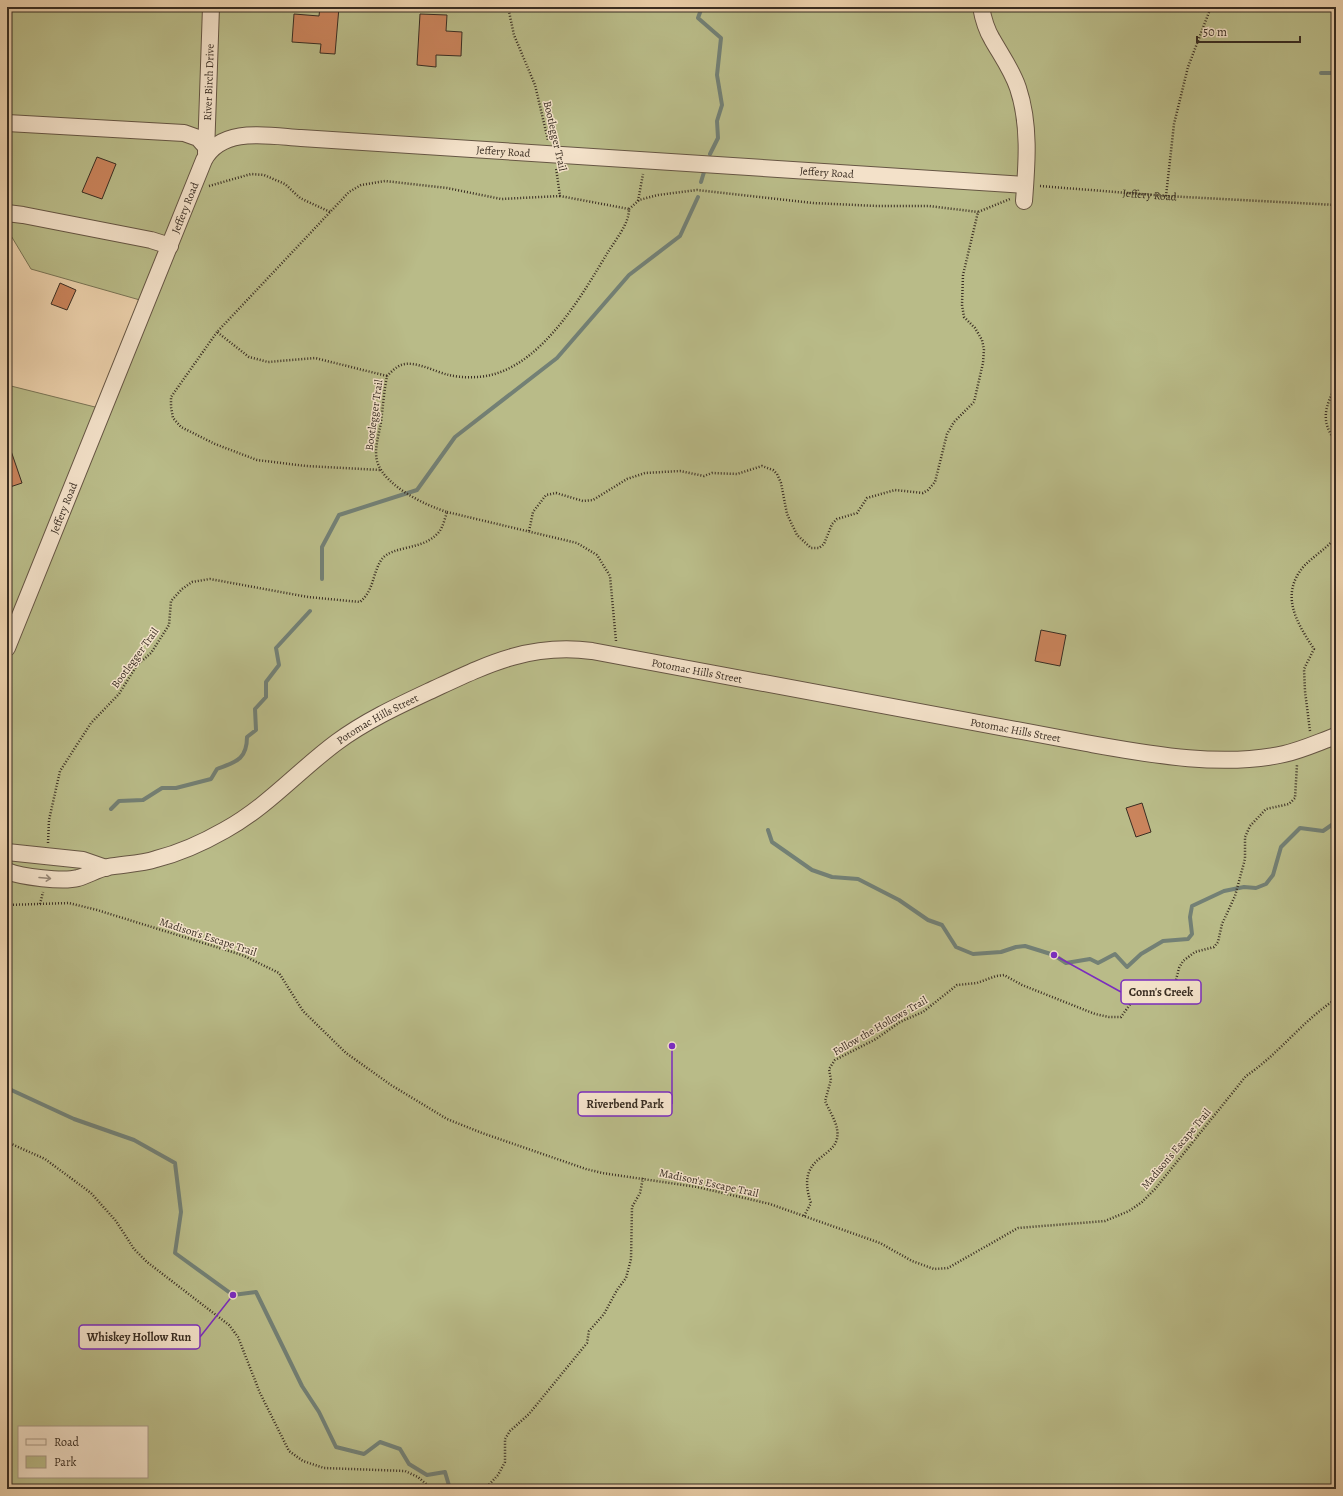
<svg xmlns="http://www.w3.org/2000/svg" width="1343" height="1496" font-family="Alegreya,serif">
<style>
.green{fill:#b9bb88;stroke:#797455;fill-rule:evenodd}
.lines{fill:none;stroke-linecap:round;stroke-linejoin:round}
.stream{stroke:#738075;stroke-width:4}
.building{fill:#ca845c;stroke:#392d22}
.minor-casing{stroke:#665644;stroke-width:18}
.path{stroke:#392d22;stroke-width:2.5;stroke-dasharray:1 2;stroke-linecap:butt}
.minor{stroke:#f3e1c9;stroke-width:16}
.oneway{stroke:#968776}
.labels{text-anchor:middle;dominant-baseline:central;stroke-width:3;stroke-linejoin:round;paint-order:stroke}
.street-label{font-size:11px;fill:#392d22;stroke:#f3e1c9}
.leader{fill:none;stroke:#7b2cbf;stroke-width:1.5}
.callout-dot{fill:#7b2cbf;stroke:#f3e1c9;stroke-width:1.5}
.callout{fill:#f3e1c9;stroke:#7b2cbf;stroke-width:1.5}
.callout-label{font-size:12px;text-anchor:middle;font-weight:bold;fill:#392d22}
</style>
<rect width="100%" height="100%" fill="#ecd1ac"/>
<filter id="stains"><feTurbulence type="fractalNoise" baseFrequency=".005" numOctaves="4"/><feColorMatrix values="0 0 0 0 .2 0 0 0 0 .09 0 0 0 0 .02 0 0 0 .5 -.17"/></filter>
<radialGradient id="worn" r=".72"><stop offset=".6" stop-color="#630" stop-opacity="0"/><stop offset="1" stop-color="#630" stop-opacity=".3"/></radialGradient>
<path class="green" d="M 7,7 L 1336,7 L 1336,1489 L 7,1489 L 7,385 L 111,411 L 154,304 L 31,269 L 7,229 ZM 19,1427 L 147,1427 L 147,1477 L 19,1477 Z"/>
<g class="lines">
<path class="stream" d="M 702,7 L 698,18 L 721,38 L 717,75 L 722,105 L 717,121 L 718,138 L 710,154
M 1321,73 L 1336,73
M 701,182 L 704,172
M 322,579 L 322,547 L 339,515 L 417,490 L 455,437 L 557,358 L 629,275 L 680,236 L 698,197
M 111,809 L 119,801 L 143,800 L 162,788 L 176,788 L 211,779 L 217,769 C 235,762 247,760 247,737 L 256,730 L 255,709 L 266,697 L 266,682 L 279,665 L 276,648 L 310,611
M 768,830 L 772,842 L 812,870 L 832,877 L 858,879 L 899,900 L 928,920 L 942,925 L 956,947 L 973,954 L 1001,952 L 1016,947 L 1025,946 L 1054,955 L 1066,963 L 1090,959 L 1098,963 L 1115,954 L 1127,967 L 1141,954 L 1163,941 L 1188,939 L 1192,934 L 1190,917 L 1192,906 L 1224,891 L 1244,887 L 1256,888 L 1266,884 L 1273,875 L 1281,847 L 1300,828 L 1323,831 L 1336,822
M 7,1088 L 74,1119 L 134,1140 L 175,1163 L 181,1212 L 175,1253 L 233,1295 L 256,1292 L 302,1386 L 319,1412 L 336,1447 L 364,1454 L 380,1442 L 400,1449 L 409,1464 L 427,1475 L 445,1472 L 450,1489"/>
</g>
<path class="building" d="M 320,7 L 339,7 L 335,54 L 320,53 L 321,44 L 292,42 L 294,14 L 319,16 Z
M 420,14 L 447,15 L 446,31 L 462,32 L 461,56 L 436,55 L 436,67 L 417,65 Z
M 97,157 L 116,164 L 102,199 L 82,192 Z
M 60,283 L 76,290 L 67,310 L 51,304 Z
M 7,445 L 9,445 L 22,483 L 7,488 Z
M 1041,630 L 1066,635 L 1060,666 L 1035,661 Z
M 1142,803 L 1151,832 L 1136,837 L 1126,808 Z"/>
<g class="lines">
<defs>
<g id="minor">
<path d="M 981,7 C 983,18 986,29 992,39 C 1001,55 1012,70 1018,88 C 1030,124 1027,163 1024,201"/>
<path d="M 7,123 L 184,133 L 198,138 L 206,147"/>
<path id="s2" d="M 206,153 L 211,7"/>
<path d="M 7,213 L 23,215 L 151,240 L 170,246"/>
<path id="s3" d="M 7,648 L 204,160 C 222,126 269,136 301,138 L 1025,185"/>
<path d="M 7,852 L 83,860 L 106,868"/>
<path id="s4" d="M 7,871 C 21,877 63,882 78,878 C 88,875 98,869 108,867 C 124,864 141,864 156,859 C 180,853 204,842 225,830 C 267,807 299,770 337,742 C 367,720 400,705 434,689 C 488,664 530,643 592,651 L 1086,743 C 1148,754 1221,768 1284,754 C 1302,750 1319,742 1336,736"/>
</g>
</defs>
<use href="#minor" class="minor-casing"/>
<g class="path">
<path d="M 508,7 L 514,35 L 535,85 L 548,140"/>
<path d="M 209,186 L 251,174 L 264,175 L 285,184 L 300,198 L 330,212"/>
<path id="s1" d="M 1040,186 L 1166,196 L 1336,205"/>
<path d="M 1166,196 L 1174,124 L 1188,67 L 1211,7"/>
<path d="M 638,201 L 643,174"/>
<path d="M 629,209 L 639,200 L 658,195 L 697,190 L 813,203 L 877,206 L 929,206 L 978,212"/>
<path d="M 217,332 L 171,397 L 171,407 L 173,418 L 181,427 L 215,444 L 257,460 L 306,466 L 381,470"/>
<path d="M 387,376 L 315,358 L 268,362 L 249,357 L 217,332 L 349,192 L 361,185 L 385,181 L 447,188 L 501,199 L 560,196"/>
<path d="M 1336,386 C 1325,407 1320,421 1336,442"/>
<path d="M 447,512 L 577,543 L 597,555 L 610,576 L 616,641"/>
<path d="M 529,531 L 533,512 L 546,495 L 556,493 L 583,501 L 593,500 L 627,479 L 645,473 L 680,471 L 704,476 L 712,473 L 737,474 L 762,466 L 773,470 L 777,474 L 781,483 L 787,514 L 797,535 L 811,548 L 819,548 L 824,544 L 832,524 L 837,519 L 857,513 L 867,498 L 895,490 L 923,493 L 928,490 L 935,482 L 947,434 L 954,422 L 974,402 L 983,363 L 984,349 L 982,340 L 975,328 L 964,317 L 962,305 L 963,275 L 978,212 L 1010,199"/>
<path d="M 1310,731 L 1305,691 L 1304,669 L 1314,649 C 1297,623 1279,595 1304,566 C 1314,556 1327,548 1336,537"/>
<path d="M 48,843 L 49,820 L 60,771 L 91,723 L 119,694 L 137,665 L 151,653 L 169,625 L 171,601 L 182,589 L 192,582 L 210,579 L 308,597 L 360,602 C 375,589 372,573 382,559 C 393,545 423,551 439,532 C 443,527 445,518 447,512 C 425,505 384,486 377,461 C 374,448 379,435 381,422 C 383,406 384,391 387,376 C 391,372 396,367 401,365 C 415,360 435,372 449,375 C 461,378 478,378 491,375 C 544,362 582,295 608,252 C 616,239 629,224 629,209 L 560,196 L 556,168"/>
<path d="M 40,904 L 43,892"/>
<path d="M 7,905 L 69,903 L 97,910 L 242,955 L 279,973 L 303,1011 L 346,1053 L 391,1085 L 447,1119 L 482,1133 L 586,1169 L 602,1173 L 697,1187 L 770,1204 L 880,1243 L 912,1261 L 934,1269 L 948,1268 L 1018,1228 L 1105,1221 L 1129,1211 L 1142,1202 L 1155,1189 L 1246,1076 C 1279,1054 1302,1021 1336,999"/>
<path d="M 7,1142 L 45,1159 L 91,1193 L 116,1221 L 134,1249 L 147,1262 L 229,1325 L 238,1337 L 260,1393 L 289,1451 L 303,1461 L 324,1468 L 405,1471 L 418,1477 L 432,1489"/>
<path d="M 804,1216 L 811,1203 C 793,1151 843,1161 837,1129 C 836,1121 828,1108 825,1101 L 831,1080 L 829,1069 L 835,1060 L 876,1039 L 900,1022 L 923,1012 L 957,985 L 977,983 L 996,976 L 1004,975 L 1022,985 L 1095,1014 L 1109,1017 L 1121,1017 L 1131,1003 L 1168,987 L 1176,980 L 1179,968 L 1183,961 L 1195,952 L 1214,947 L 1218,942 L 1222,924 L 1235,896 L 1245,859 L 1245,837 L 1250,826 L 1266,809 L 1289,804 L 1295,798 L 1297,765"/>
<path d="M 485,1489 L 498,1475 L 505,1462 L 505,1439 L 510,1431 L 529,1414 L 587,1343 L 589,1331 L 604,1314 L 617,1290 L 626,1278 L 631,1259 L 632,1207 L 640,1193 L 643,1178"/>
</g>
<use href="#minor" class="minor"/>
</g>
<defs><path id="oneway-shaft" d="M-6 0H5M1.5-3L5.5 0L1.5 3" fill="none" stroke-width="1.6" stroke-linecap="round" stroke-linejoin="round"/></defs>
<use class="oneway" href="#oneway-shaft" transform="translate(45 878) rotate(5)"/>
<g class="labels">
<g class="street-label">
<text stroke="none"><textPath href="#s2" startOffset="71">River Birch Drive</textPath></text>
<text transform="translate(555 136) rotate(77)">Bootlegger Trail</text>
<text stroke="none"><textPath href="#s3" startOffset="835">Jeffery Road</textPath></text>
<text stroke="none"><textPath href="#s3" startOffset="1159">Jeffery Road</textPath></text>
<text stroke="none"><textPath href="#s1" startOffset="110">Jeffery Road</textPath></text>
<text stroke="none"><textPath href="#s3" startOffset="475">Jeffery Road</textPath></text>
<text transform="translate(374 415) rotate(-82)">Bootlegger Trail</text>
<text stroke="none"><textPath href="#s3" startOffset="151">Jeffery Road</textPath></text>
<text transform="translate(135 658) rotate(-54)">Bootlegger Trail</text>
<text stroke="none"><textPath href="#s4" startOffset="753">Potomac Hills Street</textPath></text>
<text stroke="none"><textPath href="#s4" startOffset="417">Potomac Hills Street</textPath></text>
<text stroke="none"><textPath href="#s4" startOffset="1077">Potomac Hills Street</textPath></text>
<text transform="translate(208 937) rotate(18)">Madison's Escape Trail</text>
<text transform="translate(880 1026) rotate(-30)">Follow the Hollows Trail</text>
<text transform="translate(1176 1149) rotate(-50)">Madison's Escape Trail</text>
<text transform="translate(709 1183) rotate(12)">Madison's Escape Trail</text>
</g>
</g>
<path class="leader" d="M1054 955L1121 992M672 1046L672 1104M233 1295L200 1337"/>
<g class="callout-dot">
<circle cx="1054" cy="955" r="4"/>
<circle cx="672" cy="1046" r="4"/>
<circle cx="233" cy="1295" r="4"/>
</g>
<g class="callout">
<rect x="1121" y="980" width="80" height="24" rx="4"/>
<rect x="578" y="1092" width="94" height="24" rx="4"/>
<rect x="79" y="1325" width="121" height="24" rx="4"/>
</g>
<g class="callout-label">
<text x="1161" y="996">Conn's Creek</text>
<text x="625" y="1108">Riverbend Park</text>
<text x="139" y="1341">Whiskey Hollow Run</text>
</g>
<rect width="1343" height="1496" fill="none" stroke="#ecd1ac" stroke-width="24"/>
<rect x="8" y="8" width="1327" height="1480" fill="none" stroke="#392d22" stroke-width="2"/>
<rect x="12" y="12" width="1319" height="1472" fill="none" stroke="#392d22"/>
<rect x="18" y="1426" width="130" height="52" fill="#f3e1c9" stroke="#a99986"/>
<rect x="26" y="1439" width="20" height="6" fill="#f3e1c9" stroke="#a99986"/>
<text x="54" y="1446" font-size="12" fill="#392d22">Road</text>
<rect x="26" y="1456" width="20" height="12" fill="#b9bb88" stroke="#a99986"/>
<text x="54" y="1466" font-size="12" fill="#392d22">Park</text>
<path d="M1197 36v6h103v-6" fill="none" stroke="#392d22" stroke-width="2"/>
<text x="1203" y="36" font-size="12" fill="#392d22" stroke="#f3e1c9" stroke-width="3" paint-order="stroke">50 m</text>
<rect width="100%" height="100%" filter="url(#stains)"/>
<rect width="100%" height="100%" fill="url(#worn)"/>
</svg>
